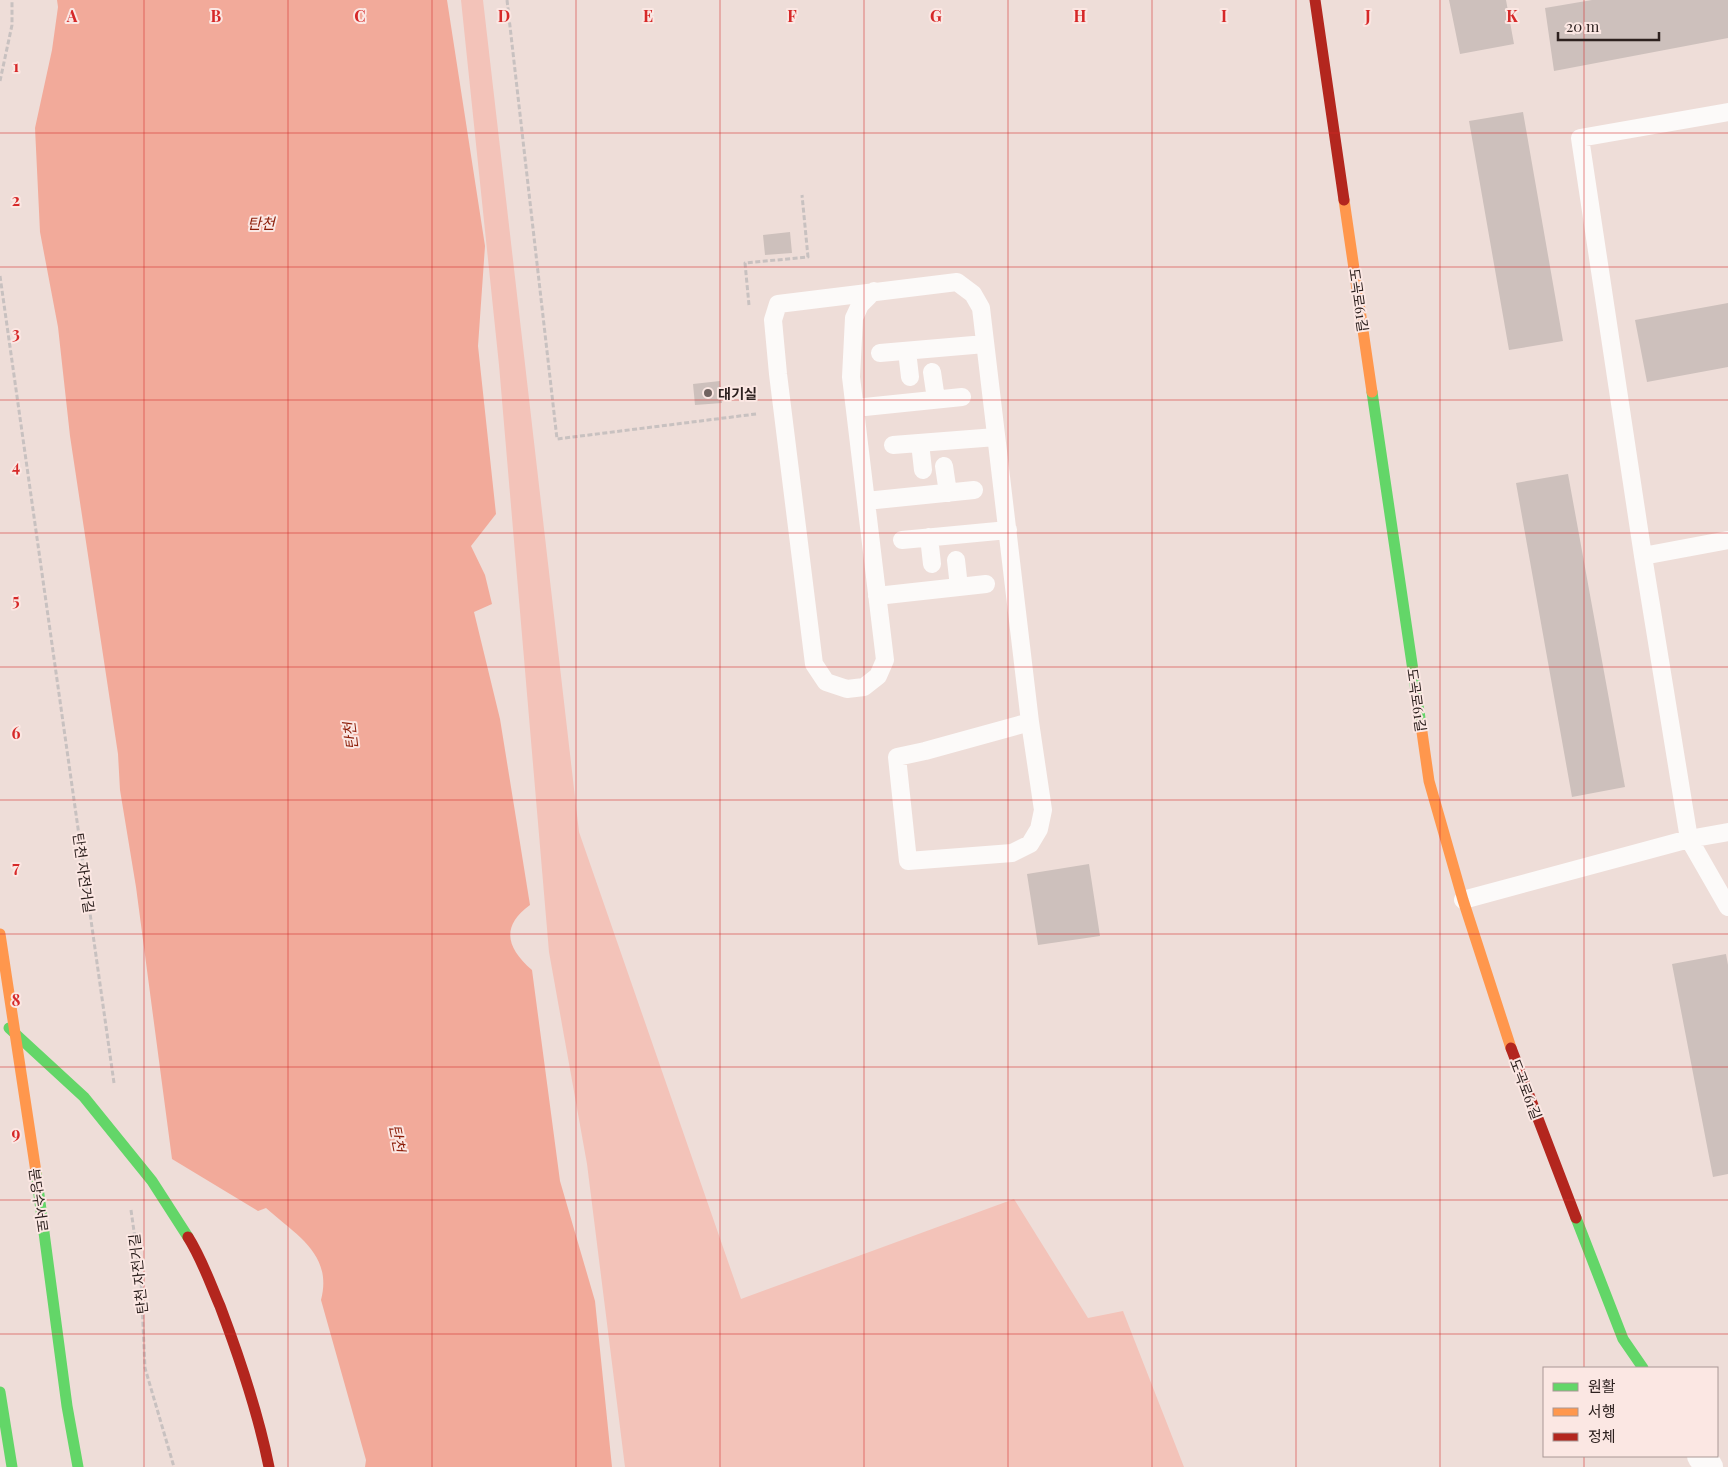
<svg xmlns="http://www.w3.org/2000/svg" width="1728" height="1467" font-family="'Playfair Display','Noto Sans KR',serif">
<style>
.green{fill:#f3c3b9}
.water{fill:#f2aa9a}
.building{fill:#cdc0bc}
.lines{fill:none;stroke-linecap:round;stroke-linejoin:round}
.path{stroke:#c8c1c0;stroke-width:3;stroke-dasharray:5 2.5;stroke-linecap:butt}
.lane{stroke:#fcfaf9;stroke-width:18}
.street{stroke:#fcfaf9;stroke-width:28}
.fast{stroke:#63d668;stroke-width:11}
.slow{stroke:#ff974d;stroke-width:11}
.jam{stroke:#b3261e;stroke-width:11}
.grid{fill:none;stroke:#d62828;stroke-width:1;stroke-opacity:0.55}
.poi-dot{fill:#716360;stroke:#fbe7e3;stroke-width:2}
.labels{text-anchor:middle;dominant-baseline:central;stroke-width:4;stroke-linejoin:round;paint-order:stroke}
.street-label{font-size:14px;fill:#2d211f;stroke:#fbe7e3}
.poi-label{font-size:14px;font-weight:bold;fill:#2d211f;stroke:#fbe7e3;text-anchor:start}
.water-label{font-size:15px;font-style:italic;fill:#8c1d08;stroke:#fbe7e3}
.grid-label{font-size:16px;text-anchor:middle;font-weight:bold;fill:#d62828;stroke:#fbe7e3;stroke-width:4;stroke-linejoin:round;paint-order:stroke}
</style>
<rect width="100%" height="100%" fill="#eeddd8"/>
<path class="green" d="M 461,0 L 483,0 L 579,832 L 741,1299 L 1014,1199 L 1088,1318 L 1123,1311 L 1184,1467 L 625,1467 L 587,1164 L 549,952 L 499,365 Z"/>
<path class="water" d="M 57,0 L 447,0 L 485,246 L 478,346 L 496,514 L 471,546 L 485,575 L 492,604 L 474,612 L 500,719 L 530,905 C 500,927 507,948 532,970 L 560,1181 L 595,1301 L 612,1467 L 365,1467 L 366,1460 L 321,1300 C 333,1254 296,1235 266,1208 L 258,1211 L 172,1159 L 136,887 L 120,790 L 118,754 L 70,436 L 58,327 L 40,232 L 35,128 L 52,50 L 58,7 Z"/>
<path class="building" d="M 1449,0 L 1506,0 L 1514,44 L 1460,54 Z
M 1592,0 L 1728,0 L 1728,38 L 1554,71 L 1545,8 Z
M 1523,112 L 1563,341 L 1509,350 L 1469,121 Z
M 790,232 L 792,253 L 765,255 L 763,235 Z
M 1728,303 L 1728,367 L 1647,382 L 1635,320 Z
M 720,381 L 722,403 L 695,405 L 693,384 Z
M 1568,474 L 1625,787 L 1572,797 L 1516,483 Z
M 1089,864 L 1100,936 L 1038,945 L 1027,874 Z
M 1726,954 L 1728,965 L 1728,1174 L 1713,1177 L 1672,964 Z"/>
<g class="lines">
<path class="path" d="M 507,0 L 557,439 L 756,414
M 0,81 L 12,25 L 12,0
M 0,276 L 114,1083
M 749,305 L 745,263 L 808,257 L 802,195
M 131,1210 L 141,1281 L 145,1368 L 174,1467"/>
<path class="lane" d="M 1728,112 L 1580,138 L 1643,556 L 1689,839 L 1728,907
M 874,291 L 860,305 L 854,318 L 851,377 L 885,660 L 878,676 L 864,687 L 847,689 L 826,682 L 814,664 L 778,374 L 773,320 L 778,304 L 957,282 L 973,294 L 981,308 L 1030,722 L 1043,810 L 1039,829 L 1030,844 L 1012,853 L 908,861 L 897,757 L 925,751 L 1030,722
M 907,351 L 910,377
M 880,353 L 985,344
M 932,372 L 936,399
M 855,408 L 962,397
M 920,443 L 923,470
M 893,445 L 996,437
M 944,466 L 948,493
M 866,501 L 974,490
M 929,537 L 932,564
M 902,540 L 1008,530
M 1643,556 L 1728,540
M 956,560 L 959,587
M 877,596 L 986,584
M 1463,900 L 1689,839 L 1728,832"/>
<path class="street" d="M 1701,1456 L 1709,1467"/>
<path class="fast" d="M 1372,392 L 1421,725
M 9,1028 L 84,1097 L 152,1181 L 188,1237
M 36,1172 L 67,1406 L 78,1467
M 1576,1218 L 1623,1339 L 1643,1368
M 0,1392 L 12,1467"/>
<path class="slow" d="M 1344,200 L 1372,392
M 1421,725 L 1429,781 L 1463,900 L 1511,1048
M 0,934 L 36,1172"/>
<path class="jam" d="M 1315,0 L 1344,200
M 1511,1048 L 1576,1218
M 188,1237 C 202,1259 210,1283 220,1306 C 240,1359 258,1412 269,1467"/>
</g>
<path class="grid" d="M 144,0 L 144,1467M 288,0 L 288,1467M 432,0 L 432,1467M 576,0 L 576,1467M 720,0 L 720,1467M 864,0 L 864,1467M 1008,0 L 1008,1467M 1152,0 L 1152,1467M 1296,0 L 1296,1467M 1440,0 L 1440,1467M 1584,0 L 1584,1368M 0,133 L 1728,133M 0,267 L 1728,267M 0,400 L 1728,400M 0,533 L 1728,533M 0,667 L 1728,667M 0,800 L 1728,800M 0,934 L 1728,934M 0,1067 L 1728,1067M 0,1200 L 1728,1200M 0,1334 L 1728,1334M 1584,1456 L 1584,1467"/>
<circle class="poi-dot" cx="708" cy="393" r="5"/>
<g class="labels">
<g class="street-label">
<text transform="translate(1359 300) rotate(82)">도곡로61길</text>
<text transform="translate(1417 700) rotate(82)">도곡로61길</text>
<text transform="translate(84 873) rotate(82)">탄천 자전거길</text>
<text transform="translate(1526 1089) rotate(69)">도곡로61길</text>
<text transform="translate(39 1200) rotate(82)">분당수서로</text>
<text transform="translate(138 1274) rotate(-96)">탄천 자전거길</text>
</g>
<g class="poi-label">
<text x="718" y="393">대기실</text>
</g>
<g class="water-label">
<text x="261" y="223">탄천</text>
<text transform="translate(350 736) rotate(-97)">탄천</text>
<text transform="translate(398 1138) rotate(79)">탄천</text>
</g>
</g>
<g class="grid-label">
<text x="72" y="22">A</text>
<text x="216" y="22">B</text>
<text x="360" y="22">C</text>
<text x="504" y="22">D</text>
<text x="648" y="22">E</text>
<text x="792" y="22">F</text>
<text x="936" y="22">G</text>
<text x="1080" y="22">H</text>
<text x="1224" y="22">I</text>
<text x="1368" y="22">J</text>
<text x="1512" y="22">K</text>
<text x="16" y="72">1</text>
<text x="16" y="206">2</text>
<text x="16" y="339">3</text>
<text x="16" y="472">4</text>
<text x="16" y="606">5</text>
<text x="16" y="739">6</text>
<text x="16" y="873">7</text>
<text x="16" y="1006">8</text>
<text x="16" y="1139">9</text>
</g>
<rect x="1543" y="1367" width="175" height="90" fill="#fbe7e3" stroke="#a99895"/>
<rect x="1553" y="1383" width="25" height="8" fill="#63d668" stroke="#a99895"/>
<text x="1588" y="1392" font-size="15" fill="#2d211f">원활</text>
<rect x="1553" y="1408" width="25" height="8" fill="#ff974d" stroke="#a99895"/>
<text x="1588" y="1417" font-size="15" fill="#2d211f">서행</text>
<rect x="1553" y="1433" width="25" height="8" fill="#b3261e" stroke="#a99895"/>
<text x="1588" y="1442" font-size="15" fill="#2d211f">정체</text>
<path d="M1558 32v8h101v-8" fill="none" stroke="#2d211f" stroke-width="2.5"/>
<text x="1566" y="32" font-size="15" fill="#2d211f" stroke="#fbe7e3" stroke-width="4" paint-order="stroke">20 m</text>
</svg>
